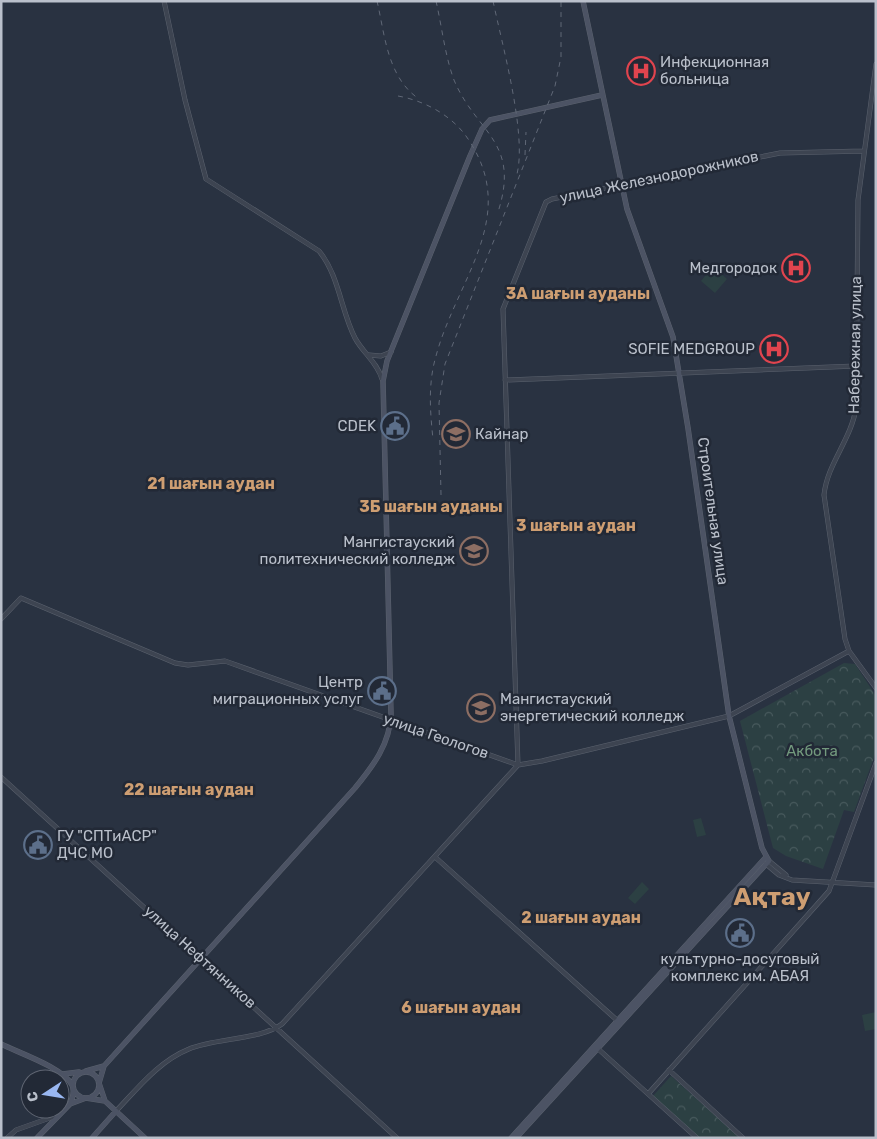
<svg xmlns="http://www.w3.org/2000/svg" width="877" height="1139" font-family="Rubik,sans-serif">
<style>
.forest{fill:url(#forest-crowns)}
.pitch{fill:#2c4043}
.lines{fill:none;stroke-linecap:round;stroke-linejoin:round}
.tertiary-casing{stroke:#5b626e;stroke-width:5}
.secondary-casing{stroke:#5b626e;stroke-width:5.5}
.tertiary{stroke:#3d4451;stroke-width:4}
.secondary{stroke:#4c5364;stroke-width:4.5}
.rail{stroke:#606877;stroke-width:1;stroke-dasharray:5 5;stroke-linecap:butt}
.labels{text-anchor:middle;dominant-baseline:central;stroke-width:5;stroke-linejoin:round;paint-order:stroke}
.poi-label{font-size:15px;fill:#bac0cb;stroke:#222936;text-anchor:end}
.street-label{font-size:15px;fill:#bac0cb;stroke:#222936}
.park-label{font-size:15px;fill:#739a7e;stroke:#222936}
.neighbourhood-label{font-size:16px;font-weight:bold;fill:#ce9e72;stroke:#222936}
.town-label{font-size:25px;font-weight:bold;fill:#ce9e72;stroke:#222936}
</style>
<defs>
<pattern id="forest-crowns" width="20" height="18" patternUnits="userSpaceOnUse" patternTransform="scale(1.25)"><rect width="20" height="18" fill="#2c4043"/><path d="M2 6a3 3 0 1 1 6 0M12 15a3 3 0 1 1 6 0" fill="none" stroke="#485a5d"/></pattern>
</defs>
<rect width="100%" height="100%" fill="#293241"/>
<path class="forest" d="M 844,663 L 855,664 L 876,696 L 876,752 L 854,812 L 844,810 L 823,869 L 786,856 L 773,848 L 740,721 Z
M 671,1076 L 740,1138 L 699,1138 L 653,1096 Z"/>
<path class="pitch" d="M 713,266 L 727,279 L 715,293 L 701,281 Z
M 701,818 L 706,835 L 697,837 L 693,820 Z
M 642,882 L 649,889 L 635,904 L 628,898 Z
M 876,1012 L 876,1029 L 865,1031 L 862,1015 Z"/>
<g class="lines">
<defs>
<path id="tertiary" d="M 164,1 L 185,100 L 206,179 L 319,251 C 339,275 341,311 355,338 C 363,353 377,362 382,379
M 876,64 L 858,200 L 856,408 C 851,440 827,464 824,495 L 845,639 L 849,651 L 876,688
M 369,355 L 381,356 L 391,352
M 505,380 L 856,366
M 1,619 L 21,598 L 175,663 L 188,665 L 225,661 L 518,765 L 542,761 L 729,716 L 849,651
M 1,777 L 397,1138
M 435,857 L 619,1022
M 769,861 L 786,875
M 766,864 L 779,875 L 792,880 L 876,885
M 596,1047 L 697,1138
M 669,1070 L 743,1138
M 648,1094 L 829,891 L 876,763
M 116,1111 C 138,1088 159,1061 189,1049 C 214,1038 261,1040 282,1024 L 518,765 L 503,309 L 546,202 L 552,199 L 780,153 L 864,151
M 7,1138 L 16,1130 L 58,1115"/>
<path id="secondary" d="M 1,1044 C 19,1053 64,1068 72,1085 C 75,1091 73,1097 70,1104
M 86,1071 L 104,1066
M73 1085a13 13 0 1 1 26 0a13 13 0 1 1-26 0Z
M 63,1074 L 79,1072
M 37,1138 L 70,1104 L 86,1098 L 105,1101
M 92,1138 L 116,1111
M 145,1138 L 105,1101 L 99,1083 L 104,1066 L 355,788 C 373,766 390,744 391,714 L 383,381 L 387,361 L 470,156 L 482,129 L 490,120 L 602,95
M 511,1138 L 766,857
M 516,1138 L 769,861 L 762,848 L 729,716 L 688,428 L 673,337 L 627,209 L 583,1"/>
</defs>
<use href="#tertiary" class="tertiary-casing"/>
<use href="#secondary" class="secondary-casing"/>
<use href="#tertiary" class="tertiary"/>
<use href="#secondary" class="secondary"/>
<path class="rail" d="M 377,1 C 385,35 387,77 419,99
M 436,1 C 442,27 445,56 454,80 C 476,133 521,141 498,212
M 493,1 C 502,44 527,134 517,174
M 398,96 C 426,101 455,117 470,142 C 519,218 456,281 436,356 C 428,383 430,411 433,439
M 525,155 L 526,132
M 441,495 L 439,403 L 445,364 L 555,86 L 561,57 L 561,1"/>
</g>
<defs>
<symbol id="hospital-ring" viewBox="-11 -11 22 22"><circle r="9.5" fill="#222936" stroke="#e0444e" stroke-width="1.5"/><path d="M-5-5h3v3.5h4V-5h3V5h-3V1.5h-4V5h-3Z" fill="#e0444e"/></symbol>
<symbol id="civic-ring" viewBox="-11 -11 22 22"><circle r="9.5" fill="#222936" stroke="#5c6f8a" stroke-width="1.5"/><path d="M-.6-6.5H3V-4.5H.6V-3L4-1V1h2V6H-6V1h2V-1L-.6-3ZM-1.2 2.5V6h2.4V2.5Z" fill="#5c6f8a"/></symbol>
<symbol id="university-ring" viewBox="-11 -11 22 22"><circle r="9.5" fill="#222936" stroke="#8d6e63" stroke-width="1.5"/><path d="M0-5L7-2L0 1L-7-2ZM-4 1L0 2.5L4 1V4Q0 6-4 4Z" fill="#8d6e63"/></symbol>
</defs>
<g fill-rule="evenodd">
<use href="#hospital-ring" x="625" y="55" width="32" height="32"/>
<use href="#hospital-ring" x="780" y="252" width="32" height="32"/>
<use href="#hospital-ring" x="758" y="333" width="32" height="32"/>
<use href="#civic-ring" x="379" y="410" width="32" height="32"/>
<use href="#university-ring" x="440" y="418" width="32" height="32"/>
<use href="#university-ring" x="458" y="535" width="32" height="32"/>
<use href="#civic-ring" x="366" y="675" width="32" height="32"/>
<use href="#university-ring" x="465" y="692" width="32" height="32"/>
<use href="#civic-ring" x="22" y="829" width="32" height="32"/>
<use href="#civic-ring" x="724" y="917" width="32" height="32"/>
</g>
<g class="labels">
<g class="poi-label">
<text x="660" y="62" text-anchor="start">Инфекционная<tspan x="660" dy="17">больница</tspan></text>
<text x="777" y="268">Медгородок</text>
<text x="755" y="349">SOFIE MEDGROUP</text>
<text x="376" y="426">CDEK</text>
<text x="475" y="434" text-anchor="start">Кайнар</text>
<text x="455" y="542">Мангистауский<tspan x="455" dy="17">политехнический колледж</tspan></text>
<text x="363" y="682">Центр<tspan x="363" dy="17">миграционных услуг</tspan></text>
<text x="500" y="699" text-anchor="start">Мангистауский<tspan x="500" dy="17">энергетический колледж</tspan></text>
<text x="57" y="836" text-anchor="start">ГУ "СПТиАСР"<tspan x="57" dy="17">ДЧС МО</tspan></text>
<text x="740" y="959" text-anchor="middle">культурно-досуговый<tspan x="740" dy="17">комплекс им. АБАЯ</tspan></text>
</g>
<g class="street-label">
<text transform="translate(659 177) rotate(-12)">улица Железнодорожников</text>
<text transform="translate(855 345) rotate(-89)">Набережная улица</text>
<text transform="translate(713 511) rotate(82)">Строительная улица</text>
<text transform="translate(436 736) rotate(19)">улица Геологов</text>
<text transform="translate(200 957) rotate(42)">улица Нефтянников</text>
</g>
<g class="park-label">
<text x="812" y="751">Акбота</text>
</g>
<g class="neighbourhood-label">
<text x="578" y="293">3А шағын ауданы</text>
<text x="211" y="483">21 шағын аудан</text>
<text x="431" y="506">3Б шағын ауданы</text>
<text x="576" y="525">3 шағын аудан</text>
<text x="189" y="789">22 шағын аудан</text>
<text x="581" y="917">2 шағын аудан</text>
<text x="461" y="1007">6 шағын аудан</text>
</g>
<g class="town-label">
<text x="772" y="896">Ақтау</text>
</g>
</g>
<rect width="877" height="1139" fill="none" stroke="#bac0cb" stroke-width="5"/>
<g transform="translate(45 1094) rotate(258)"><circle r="24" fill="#222936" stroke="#5f6572"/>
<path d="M0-4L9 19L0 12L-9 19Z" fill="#99b7f1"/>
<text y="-8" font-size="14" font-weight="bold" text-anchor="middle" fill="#bac0cb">С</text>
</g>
</svg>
